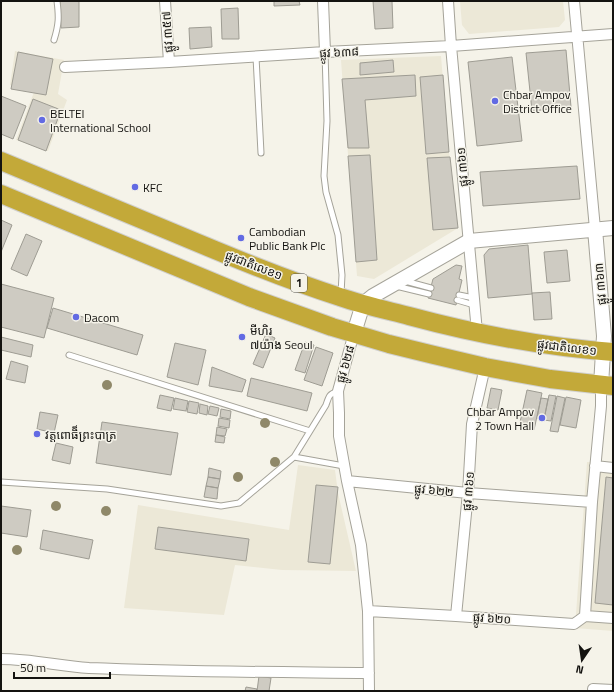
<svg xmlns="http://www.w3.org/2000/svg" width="614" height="692" font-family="'Titillium Web','Noto Sans Khmer',sans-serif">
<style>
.built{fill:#ece8d7}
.building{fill:#cecbc2;stroke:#9e9c93}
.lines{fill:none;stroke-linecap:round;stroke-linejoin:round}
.lane-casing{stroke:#a5a399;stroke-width:7}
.street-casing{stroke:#a5a399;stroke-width:12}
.secondary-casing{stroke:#a5a399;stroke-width:16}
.highway-casing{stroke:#d0d0cf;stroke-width:20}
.lane{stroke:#fff;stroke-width:5}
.street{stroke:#fff;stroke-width:10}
.secondary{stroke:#fff;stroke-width:14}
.highway{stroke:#c3a939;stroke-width:18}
.tree{fill:#8f8869}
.poi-dot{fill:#626ae3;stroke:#f5f3e9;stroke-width:1.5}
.labels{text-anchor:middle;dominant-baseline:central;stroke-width:3;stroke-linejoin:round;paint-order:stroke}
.shield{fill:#f5f3e9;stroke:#585651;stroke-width:1}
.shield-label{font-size:11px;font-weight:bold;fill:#141310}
.street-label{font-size:12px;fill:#141310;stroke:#f5f3e9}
.poi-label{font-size:12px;fill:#141310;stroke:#f5f3e9;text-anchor:start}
</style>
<rect width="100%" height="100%" fill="#f5f3e9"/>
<path class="built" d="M 460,1 L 563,1 L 565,20 L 559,27 L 469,34 L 462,25 Z
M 15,51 L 64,60 L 58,94 L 67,100 L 48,151 L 16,140 L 34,92 L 10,85 Z
M 441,56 L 449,152 L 458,228 L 374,279 L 357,276 L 341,60 Z
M 587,462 L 613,463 L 613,631 L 575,628 Z
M 298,465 L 335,470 L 338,493 L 356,571 L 282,570 L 235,565 L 224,615 L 124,608 L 138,505 L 289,530 Z"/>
<path class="building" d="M 60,1 L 79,1 L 79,27 L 61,28 Z
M 274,1 L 299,1 L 300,5 L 274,6 Z
M 373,1 L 392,1 L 393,28 L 375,29 Z
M 238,8 L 239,39 L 222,39 L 221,9 Z
M 211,27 L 212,47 L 190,49 L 189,28 Z
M 566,50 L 571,107 L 532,111 L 526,53 Z
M 18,52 L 53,59 L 46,95 L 11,89 Z
M 512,57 L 522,141 L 477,146 L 468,62 Z
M 393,60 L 394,72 L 360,75 L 360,63 Z
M 415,75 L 416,96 L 365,100 L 369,148 L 348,148 L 342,79 Z
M 443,75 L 449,152 L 426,154 L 420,77 Z
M 1,96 L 26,106 L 13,139 L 1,134 Z
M 33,99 L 61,110 L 46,151 L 18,140 Z
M 370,155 L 377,260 L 356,262 L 348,156 Z
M 450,157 L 458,228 L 433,230 L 427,158 Z
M 577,166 L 580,199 L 483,206 L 480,172 Z
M 1,220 L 12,225 L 1,252 Z
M 26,234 L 42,241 L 27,276 L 11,269 Z
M 528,245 L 532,294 L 488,298 L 484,255 L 489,249 Z
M 567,250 L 570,281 L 547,283 L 544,252 Z
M 456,265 L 462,266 L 459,279 L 462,280 L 456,305 L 428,298 L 433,279 Z
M 1,284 L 54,298 L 44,338 L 1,327 Z
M 550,292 L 552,319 L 534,320 L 532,293 Z
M 53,308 L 143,335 L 137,355 L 47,328 Z
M 266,334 L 275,338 L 263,368 L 253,364 Z
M 1,337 L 33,345 L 31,357 L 1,350 Z
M 305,342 L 314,345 L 305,373 L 295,370 Z
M 175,343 L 206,350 L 198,385 L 167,377 Z
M 316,347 L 333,353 L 322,386 L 304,380 Z
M 11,361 L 28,366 L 25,383 L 6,379 Z
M 212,367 L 246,380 L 242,392 L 209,386 Z
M 251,378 L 312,393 L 307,411 L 247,396 Z
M 491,388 L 502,390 L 498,410 L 487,408 Z
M 527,390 L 542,393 L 534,430 L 519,427 Z
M 160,395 L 174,398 L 171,411 L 157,408 Z
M 549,395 L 556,396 L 551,421 L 544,420 Z
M 557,396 L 565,398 L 558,432 L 550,431 Z
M 566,397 L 581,400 L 576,428 L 560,425 Z
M 175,398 L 188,401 L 186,411 L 173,409 Z
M 541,398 L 548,399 L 544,419 L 537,418 Z
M 189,401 L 199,403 L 197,414 L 187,412 Z
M 200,404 L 208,406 L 207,415 L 199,413 Z
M 210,406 L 219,408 L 217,416 L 208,414 Z
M 221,409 L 231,411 L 230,419 L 220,417 Z
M 40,412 L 58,415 L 54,433 L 37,429 Z
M 219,418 L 230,420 L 229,428 L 218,426 Z
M 102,422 L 178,433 L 171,475 L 96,463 Z
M 217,427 L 227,429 L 225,436 L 216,435 Z
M 216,435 L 225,437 L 224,443 L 215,442 Z
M 56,443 L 73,447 L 70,464 L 52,460 Z
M 209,468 L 221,471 L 220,479 L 208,477 Z
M 208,477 L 220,479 L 218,488 L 206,486 Z
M 606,477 L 613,478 L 613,605 L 595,603 Z
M 316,485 L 338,487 L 330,564 L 308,562 Z
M 206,486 L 218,488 L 217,499 L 204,497 Z
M 1,506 L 31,510 L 27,537 L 1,533 Z
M 158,527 L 249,539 L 246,561 L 155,549 Z
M 43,530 L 93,540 L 89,559 L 40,549 Z
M 259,676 L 271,678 L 269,691 L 257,691 Z
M 246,687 L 257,689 L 256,691 L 245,691 Z"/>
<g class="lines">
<defs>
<path id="lane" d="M 54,40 C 59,24 59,17 57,1
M 325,52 L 327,121 L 324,176 L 326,192 L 338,235 L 342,275 L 341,294
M 256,57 L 261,153
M 405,281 L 431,288
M 396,286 L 429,294
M 459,295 L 474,298
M 457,300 L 474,305
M 69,355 L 310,431
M 294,457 L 344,466
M 1,482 L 107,489 L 221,506 L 239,503 L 294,457 L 326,405 C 329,396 329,394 338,391"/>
<path id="street" d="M 165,1 L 169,62
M 323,1 L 325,52
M 448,1 L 451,46 L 477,332
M 574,1 L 595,229
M 65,67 L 169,62 L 325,52 L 451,46 L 613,34
M 354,333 L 338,391 L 339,413 L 339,436 L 347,481 L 361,545 L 368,611 L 369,691
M 595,466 L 613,468
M 347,481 L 468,493 L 592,502
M 368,611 L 456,616 L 574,624 L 585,616 L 613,618
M 456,616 L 468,493 L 472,424 L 485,367
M 585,616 L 592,502 L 601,406 L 601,385
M 1,659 C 31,659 59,666 89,668 C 182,672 275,672 369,673
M 593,689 L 613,690"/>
<path id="secondary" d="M 595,229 L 604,336 L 601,385
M 354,333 L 363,304 L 373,296 L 469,241 L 613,228"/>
<path id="highway" d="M 1,161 C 59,185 117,209 174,233 C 229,256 284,279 340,297 C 363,305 386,310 409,316 C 476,334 544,347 613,352
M 1,194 L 249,297 L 332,327 L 389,344 L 434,355 L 485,367 L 550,379 L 613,386"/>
</defs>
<use href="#lane" class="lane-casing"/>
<use href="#street" class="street-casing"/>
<use href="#secondary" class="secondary-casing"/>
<use href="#highway" class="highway-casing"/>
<use href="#lane" class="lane"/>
<use href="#street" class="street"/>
<use href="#secondary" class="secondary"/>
<use href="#highway" class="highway"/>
</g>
<g class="tree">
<circle cx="107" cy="385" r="5"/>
<circle cx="265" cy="423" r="5"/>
<circle cx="275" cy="462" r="5"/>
<circle cx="238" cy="477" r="5"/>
<circle cx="56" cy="506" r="5"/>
<circle cx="106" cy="511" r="5"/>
<circle cx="17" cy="550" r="5"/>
</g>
<g class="poi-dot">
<circle cx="495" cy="101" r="4"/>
<circle cx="42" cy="120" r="4"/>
<circle cx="135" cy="187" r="4"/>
<circle cx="241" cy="238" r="4"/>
<circle cx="76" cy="317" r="4"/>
<circle cx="242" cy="337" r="4"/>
<circle cx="542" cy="418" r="4"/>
<circle cx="37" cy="434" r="4"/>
</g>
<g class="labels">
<rect class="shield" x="291" y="274" width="16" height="18" rx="3"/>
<g class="shield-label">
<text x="299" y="283">1</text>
</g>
<g class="street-label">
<text transform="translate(167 32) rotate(-94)">ផ្លូវ ៣៥៧</text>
<text transform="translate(339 52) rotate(-3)">ផ្លូវ ៦៣៨</text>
<text transform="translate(462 167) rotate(-95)">ផ្លូវ ៣៦១</text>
<text transform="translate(254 265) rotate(21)">ផ្លូវជាតិលេខ១</text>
<text transform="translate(600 284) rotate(-95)">ផ្លូវ ៣៦៣</text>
<text transform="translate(567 347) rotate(7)">ផ្លូវជាតិលេខ១</text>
<text transform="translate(345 364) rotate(-74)">ផ្លូវ ៦២៨</text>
<text transform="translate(434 490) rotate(6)">ផ្លូវ ៦២២</text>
<text transform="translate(468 491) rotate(-85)">ផ្លូវ ៣៦១</text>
<text transform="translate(492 618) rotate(4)">ផ្លូវ ៦២០</text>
</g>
<g class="poi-label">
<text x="503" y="94">Chbar Ampov<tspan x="503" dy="14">District Office</tspan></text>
<text x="50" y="113">BELTEI<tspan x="50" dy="14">International School</tspan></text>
<text x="143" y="187">KFC</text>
<text x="249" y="231">Cambodian<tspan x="249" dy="14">Public Bank Plc</tspan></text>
<text x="84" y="317">Dacom</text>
<text x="250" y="330">មីហិរ<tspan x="250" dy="14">៧យ៉ាង Seoul</tspan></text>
<text x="534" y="411" text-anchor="end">Chbar Ampov<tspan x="534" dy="14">2 Town Hall</tspan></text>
<text x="45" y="434">វត្តពោធិ៏ព្រះបាត្រ</text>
</g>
</g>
<rect width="614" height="692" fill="none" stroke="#141310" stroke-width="4"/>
<g transform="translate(582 660) rotate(193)" stroke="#f5f3e9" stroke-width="3" paint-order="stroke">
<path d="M0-3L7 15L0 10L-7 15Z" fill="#141310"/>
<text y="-6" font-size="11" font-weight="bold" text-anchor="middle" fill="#141310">N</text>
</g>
<path d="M14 672v6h96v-6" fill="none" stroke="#141310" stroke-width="2"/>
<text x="20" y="672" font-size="12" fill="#141310" stroke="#f5f3e9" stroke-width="3" paint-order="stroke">50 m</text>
</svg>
